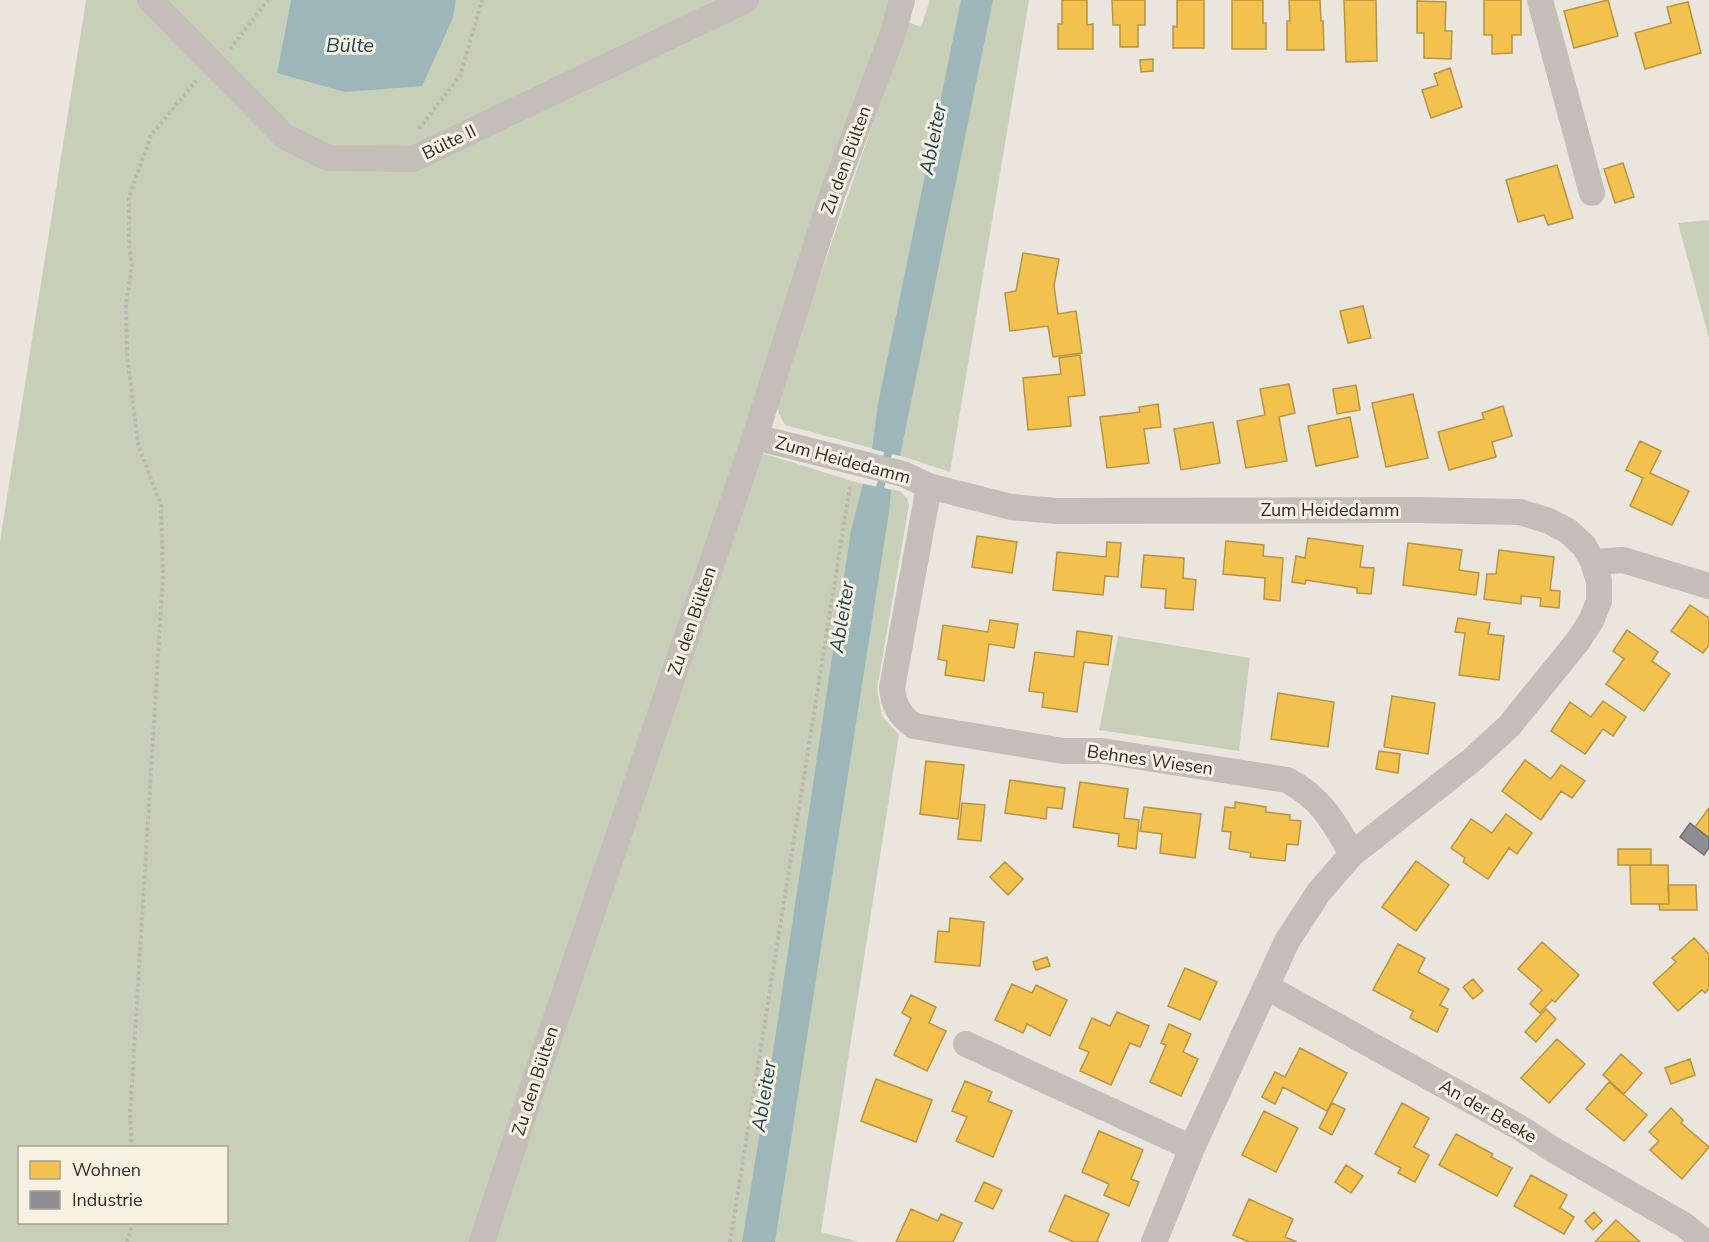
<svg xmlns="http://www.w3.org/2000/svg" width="1709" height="1242" font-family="'Nunito Sans',sans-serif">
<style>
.green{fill:#c8cfb9;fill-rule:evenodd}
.water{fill:#9cb6ba}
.homes{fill:#f2c14e;stroke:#b89442;stroke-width:1.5}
.industry{fill:#8d8d92;stroke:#727072;stroke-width:1.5}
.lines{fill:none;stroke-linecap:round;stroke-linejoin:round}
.stream{stroke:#9cb6ba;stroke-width:8}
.path{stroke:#bbb6b0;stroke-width:4;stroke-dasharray:3 3;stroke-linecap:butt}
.minor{stroke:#c3beb7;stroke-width:26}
.labels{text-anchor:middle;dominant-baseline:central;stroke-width:6;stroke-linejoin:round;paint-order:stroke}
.street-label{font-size:18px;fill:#322c26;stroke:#f7f1e4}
.water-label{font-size:20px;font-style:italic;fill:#1f4650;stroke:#f7f1e4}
</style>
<rect width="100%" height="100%" fill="#eae6de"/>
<path class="green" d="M 86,0 L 291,0 L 277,73 L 453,18 L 456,0 L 892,0 L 740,450 L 765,454 L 859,483 L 900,491 L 907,498 L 909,505 L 877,689 L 882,716 L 899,735 L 821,1232 L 859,1242 L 0,1242 L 0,541 ZM 20,1148 L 226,1148 L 226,1222 L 20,1222 Z
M 930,0 L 1029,0 L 950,472 L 905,457 L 785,425 L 779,414 L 777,400 L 908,22 L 921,27 Z
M 1709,220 L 1709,338 L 1678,223 Z
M 1118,636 L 1250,658 L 1239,751 L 1099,730 Z"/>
<path class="water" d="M 291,0 L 456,0 L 453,18 L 422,86 L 345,92 L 277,73 Z
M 961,0 L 993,0 L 900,456 L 872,449 L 878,404 Z
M 863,484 L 891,490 L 889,512 L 775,1242 L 742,1242 L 775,1039 L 851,530 Z"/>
<path class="homes" d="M 1062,0 L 1087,0 L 1087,25 L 1093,24 L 1093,49 L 1058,49 L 1058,24 L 1062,24 Z
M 1112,0 L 1145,0 L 1145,25 L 1138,25 L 1138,47 L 1120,47 L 1120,25 L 1113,25 Z
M 1177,0 L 1204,0 L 1204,48 L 1173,48 L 1173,26 L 1177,27 Z
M 1232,0 L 1263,0 L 1263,23 L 1266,23 L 1266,49 L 1232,49 Z
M 1289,0 L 1320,0 L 1321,21 L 1323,21 L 1324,50 L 1287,50 L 1287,21 L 1290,21 Z
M 1344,0 L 1376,0 L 1377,61 L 1346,62 Z
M 1484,0 L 1521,0 L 1521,35 L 1512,35 L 1512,53 L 1492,54 L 1492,35 L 1484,35 Z
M 1608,0 L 1618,36 L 1574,48 L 1564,11 Z
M 1417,1 L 1446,2 L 1445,31 L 1452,31 L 1451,59 L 1424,58 L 1424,33 L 1417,33 Z
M 1688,2 L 1701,53 L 1645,69 L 1635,33 L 1671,23 L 1667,7 Z
M 1153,59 L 1153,71 L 1141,72 L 1140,60 Z
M 1450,68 L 1462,107 L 1431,118 L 1422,90 L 1438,85 L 1434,74 Z
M 1623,163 L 1634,197 L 1615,203 L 1604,169 Z
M 1557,165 L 1573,218 L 1548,225 L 1544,215 L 1518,222 L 1506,180 Z
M 1023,253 L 1059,259 L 1054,286 L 1058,314 L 1076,311 L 1082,353 L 1053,357 L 1048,326 L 1010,331 L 1005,293 L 1016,291 Z
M 1363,306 L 1371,338 L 1348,343 L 1340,311 Z
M 1080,355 L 1085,395 L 1068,397 L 1071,426 L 1028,430 L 1023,378 L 1061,374 L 1059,358 Z
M 1289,384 L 1295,413 L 1279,417 L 1287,461 L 1246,468 L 1237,421 L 1265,415 L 1260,389 Z
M 1356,385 L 1360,410 L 1337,414 L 1333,389 Z
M 1413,394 L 1428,458 L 1386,467 L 1372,403 Z
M 1158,404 L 1161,427 L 1144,429 L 1149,463 L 1107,468 L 1100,417 L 1140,412 L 1139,407 Z
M 1503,406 L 1512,436 L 1492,442 L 1496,457 L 1449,470 L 1438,432 L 1484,419 L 1482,413 Z
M 1350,417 L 1358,457 L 1316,466 L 1308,426 Z
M 1213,422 L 1220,463 L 1181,470 L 1174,429 Z
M 1640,441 L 1661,451 L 1650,473 L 1689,491 L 1672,525 L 1630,506 L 1643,478 L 1626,470 Z
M 977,536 L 1017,542 L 1012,573 L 972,567 Z
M 1308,538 L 1363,546 L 1360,567 L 1374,568 L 1371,594 L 1357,593 L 1357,588 L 1306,580 L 1305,584 L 1292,582 L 1296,556 L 1305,558 Z
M 1226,541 L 1264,545 L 1263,556 L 1283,558 L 1280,601 L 1264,599 L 1265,578 L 1223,574 Z
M 1107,542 L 1121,543 L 1118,577 L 1105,576 L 1103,595 L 1053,590 L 1057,552 L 1106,557 Z
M 1408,543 L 1462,550 L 1459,570 L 1479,573 L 1476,595 L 1403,585 Z
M 1499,550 L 1554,557 L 1550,590 L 1560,591 L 1559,608 L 1540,606 L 1541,598 L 1521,596 L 1521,604 L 1484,599 L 1487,574 L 1496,574 Z
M 1144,555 L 1184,558 L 1183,578 L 1196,580 L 1193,610 L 1165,608 L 1166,589 L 1141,587 Z
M 1690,605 L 1709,618 L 1709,645 L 1703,653 L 1671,631 Z
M 1458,618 L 1490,623 L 1488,634 L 1504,636 L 1499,680 L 1459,675 L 1465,633 L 1455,632 Z
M 990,620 L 1018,624 L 1014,648 L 989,644 L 984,681 L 945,675 L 947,661 L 938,659 L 943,625 L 988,632 Z
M 1627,630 L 1658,652 L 1652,661 L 1670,674 L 1644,711 L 1606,684 L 1624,659 L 1613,651 Z
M 1077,631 L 1112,636 L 1108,665 L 1084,662 L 1077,712 L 1042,707 L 1044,693 L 1029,691 L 1035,652 L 1074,657 Z
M 1278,693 L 1334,702 L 1328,747 L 1271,739 Z
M 1392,696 L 1435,703 L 1428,754 L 1384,747 Z
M 1603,701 L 1626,717 L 1613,736 L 1603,729 L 1585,754 L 1551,731 L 1570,702 L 1591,717 Z
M 1379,751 L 1400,754 L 1398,773 L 1376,769 Z
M 1525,760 L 1551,779 L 1561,765 L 1585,781 L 1572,798 L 1561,791 L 1541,820 L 1502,791 Z
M 926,761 L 964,765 L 958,819 L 920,814 Z
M 1010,780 L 1065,788 L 1062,809 L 1047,807 L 1046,819 L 1005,813 Z
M 1080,782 L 1128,789 L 1124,818 L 1139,820 L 1136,849 L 1118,846 L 1119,834 L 1073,827 Z
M 1235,802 L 1266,807 L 1266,812 L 1290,815 L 1290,820 L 1301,821 L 1298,845 L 1287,844 L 1285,861 L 1250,857 L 1251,853 L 1229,849 L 1231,832 L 1222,831 L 1225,807 L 1235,808 Z
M 962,803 L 985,805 L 981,841 L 958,839 Z
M 1144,807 L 1201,814 L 1195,858 L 1160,853 L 1162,834 L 1140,831 Z
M 1709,808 L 1709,838 L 1695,827 Z
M 1506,814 L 1532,833 L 1517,854 L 1509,848 L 1488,879 L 1463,862 L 1465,858 L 1451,848 L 1471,819 L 1492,833 Z
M 1618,849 L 1651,849 L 1651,865 L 1618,865 Z
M 1416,861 L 1449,885 L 1416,931 L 1382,907 Z
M 1005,862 L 1023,879 L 1008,895 L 990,877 Z
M 1630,865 L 1668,865 L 1669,904 L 1631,904 Z
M 1668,885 L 1696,885 L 1697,910 L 1660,910 L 1659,904 L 1669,904 Z
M 950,918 L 984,922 L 980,966 L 935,962 L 938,931 L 949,932 Z
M 1694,938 L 1709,954 L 1709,989 L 1705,993 L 1702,990 L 1678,1011 L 1653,983 L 1676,962 L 1672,958 Z
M 1542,942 L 1579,975 L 1555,1002 L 1552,1000 L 1540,1013 L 1530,1004 L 1542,990 L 1518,969 Z
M 1398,944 L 1425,958 L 1418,972 L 1449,989 L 1440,1005 L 1448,1009 L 1437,1032 L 1410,1018 L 1413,1011 L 1373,990 Z
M 1047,957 L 1050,966 L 1036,970 L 1033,962 Z
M 1185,968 L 1217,982 L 1200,1020 L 1168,1006 Z
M 1473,979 L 1483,991 L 1473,999 L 1463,987 Z
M 1012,984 L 1032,993 L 1036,985 L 1067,1000 L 1050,1036 L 1027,1024 L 1023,1033 L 995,1020 Z
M 911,995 L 936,1007 L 929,1023 L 946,1031 L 927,1071 L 894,1055 L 911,1018 L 902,1013 Z
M 1546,1009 L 1556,1019 L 1536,1042 L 1525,1032 Z
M 1117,1012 L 1149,1026 L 1140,1047 L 1130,1043 L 1111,1085 L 1080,1071 L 1089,1052 L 1079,1048 L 1092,1018 L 1110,1026 Z
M 1169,1024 L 1191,1034 L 1183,1052 L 1198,1059 L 1181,1096 L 1150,1082 L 1166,1045 L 1161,1043 Z
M 1557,1039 L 1585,1064 L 1549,1103 L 1521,1078 Z
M 1300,1048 L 1347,1073 L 1327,1111 L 1283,1087 L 1275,1104 L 1262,1097 L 1275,1072 L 1285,1077 Z
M 1621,1054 L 1642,1073 L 1624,1094 L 1603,1075 Z
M 1690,1059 L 1695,1075 L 1671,1084 L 1665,1068 Z
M 876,1079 L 932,1100 L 916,1142 L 861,1121 Z
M 965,1081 L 992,1092 L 988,1101 L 1012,1111 L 993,1157 L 956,1141 L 967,1117 L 952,1111 Z
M 1609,1082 L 1647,1115 L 1624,1141 L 1586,1109 Z
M 1332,1103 L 1345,1109 L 1332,1135 L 1319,1128 Z
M 1402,1103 L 1429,1118 L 1414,1147 L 1429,1155 L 1415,1182 L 1398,1173 L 1401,1168 L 1375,1154 Z
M 1671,1108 L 1683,1120 L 1681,1123 L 1709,1147 L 1682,1179 L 1650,1150 L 1659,1141 L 1649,1132 Z
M 1264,1111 L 1298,1128 L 1276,1172 L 1242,1155 Z
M 1099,1131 L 1143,1150 L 1131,1179 L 1139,1182 L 1129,1206 L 1104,1195 L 1109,1184 L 1082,1172 Z
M 1456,1134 L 1493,1154 L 1491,1157 L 1512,1168 L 1497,1196 L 1439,1165 Z
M 1346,1165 L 1363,1176 L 1351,1193 L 1335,1182 Z
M 1531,1175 L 1567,1195 L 1560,1208 L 1574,1217 L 1564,1234 L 1514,1206 Z
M 984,1182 L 1002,1190 L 993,1209 L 975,1201 Z
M 1065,1195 L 1109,1214 L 1097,1241 L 1099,1242 L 1074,1242 L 1049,1231 Z
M 1249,1199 L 1293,1219 L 1285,1237 L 1297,1242 L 1249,1242 L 1233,1235 Z
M 911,1209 L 938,1221 L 941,1214 L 962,1223 L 953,1242 L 896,1242 Z
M 1594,1212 L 1602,1221 L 1593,1230 L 1585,1221 Z
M 1616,1220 L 1640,1242 L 1595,1242 Z"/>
<path class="industry" d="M 1690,823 L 1709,838 L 1709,848 L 1704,855 L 1680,837 Z"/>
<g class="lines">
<path class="stream" d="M 878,497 L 890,445"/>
<path class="path" d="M 230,49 L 268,0
M 419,129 L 460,76 L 482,0
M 132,1148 L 130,1116 L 163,574 L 161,505 L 138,444 L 127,355 L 126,304 L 132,266 L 129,246 L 129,197 L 151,135 L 196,81
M 127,1242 L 133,1222
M 730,1242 L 850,486"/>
<path class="minor" d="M 150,0 L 284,136 L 328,158 L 413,159 L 746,0
M 1540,0 L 1592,193
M 755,437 L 903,474 L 929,486 L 1011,507 L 1057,511 L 1415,510 L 1520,512 L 1549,521 L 1568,531 L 1584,546 L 1593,562 L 1623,560 L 1709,586
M 929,486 L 892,688 C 894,706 899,715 914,726 L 1063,751 L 1102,751 L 1287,780 C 1321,798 1334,822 1352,854
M 1267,987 L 1522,1129 L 1552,1149 L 1684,1225 L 1705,1242
M 966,1044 L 1192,1148
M 482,1242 L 543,1056 L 755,437 L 833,192 L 893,33 L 902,0
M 1154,1242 L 1192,1148 L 1287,941 L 1319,892 L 1352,854 L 1472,760 L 1509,726 L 1578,641 L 1591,621 L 1599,601 L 1599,581 L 1593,562"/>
</g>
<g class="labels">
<g class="street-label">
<text transform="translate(449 142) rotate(-26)">Bülte II</text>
<text transform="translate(846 160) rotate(-70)">Zu den Bülten</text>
<text transform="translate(843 460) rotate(15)">Zum Heidedamm</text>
<text x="1330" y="510">Zum Heidedamm</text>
<text transform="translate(692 621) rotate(-71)">Zu den Bülten</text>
<text transform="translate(1150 760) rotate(8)">Behnes Wiesen</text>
<text transform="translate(535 1081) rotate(-72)">Zu den Bülten</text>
<text transform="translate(1488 1111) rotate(30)">An der Beeke</text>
</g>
<g class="water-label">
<text x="350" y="45">Bülte</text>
<text transform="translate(933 139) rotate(-79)">Ableiter</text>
<text transform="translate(842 617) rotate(-81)">Ableiter</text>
<text transform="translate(764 1096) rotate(-81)">Ableiter</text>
</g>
</g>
<rect x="18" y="1146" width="210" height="78" fill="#f7f1e4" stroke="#a8a298" stroke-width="1.5"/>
<rect x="30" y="1161" width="30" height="18" fill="#f2c14e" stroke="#a8a298" stroke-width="1.5"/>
<text x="72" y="1176" font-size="18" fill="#322c26">Wohnen</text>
<rect x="30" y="1191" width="30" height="18" fill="#8d8d92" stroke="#a8a298" stroke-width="1.5"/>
<text x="72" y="1206" font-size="18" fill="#322c26">Industrie</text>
</svg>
